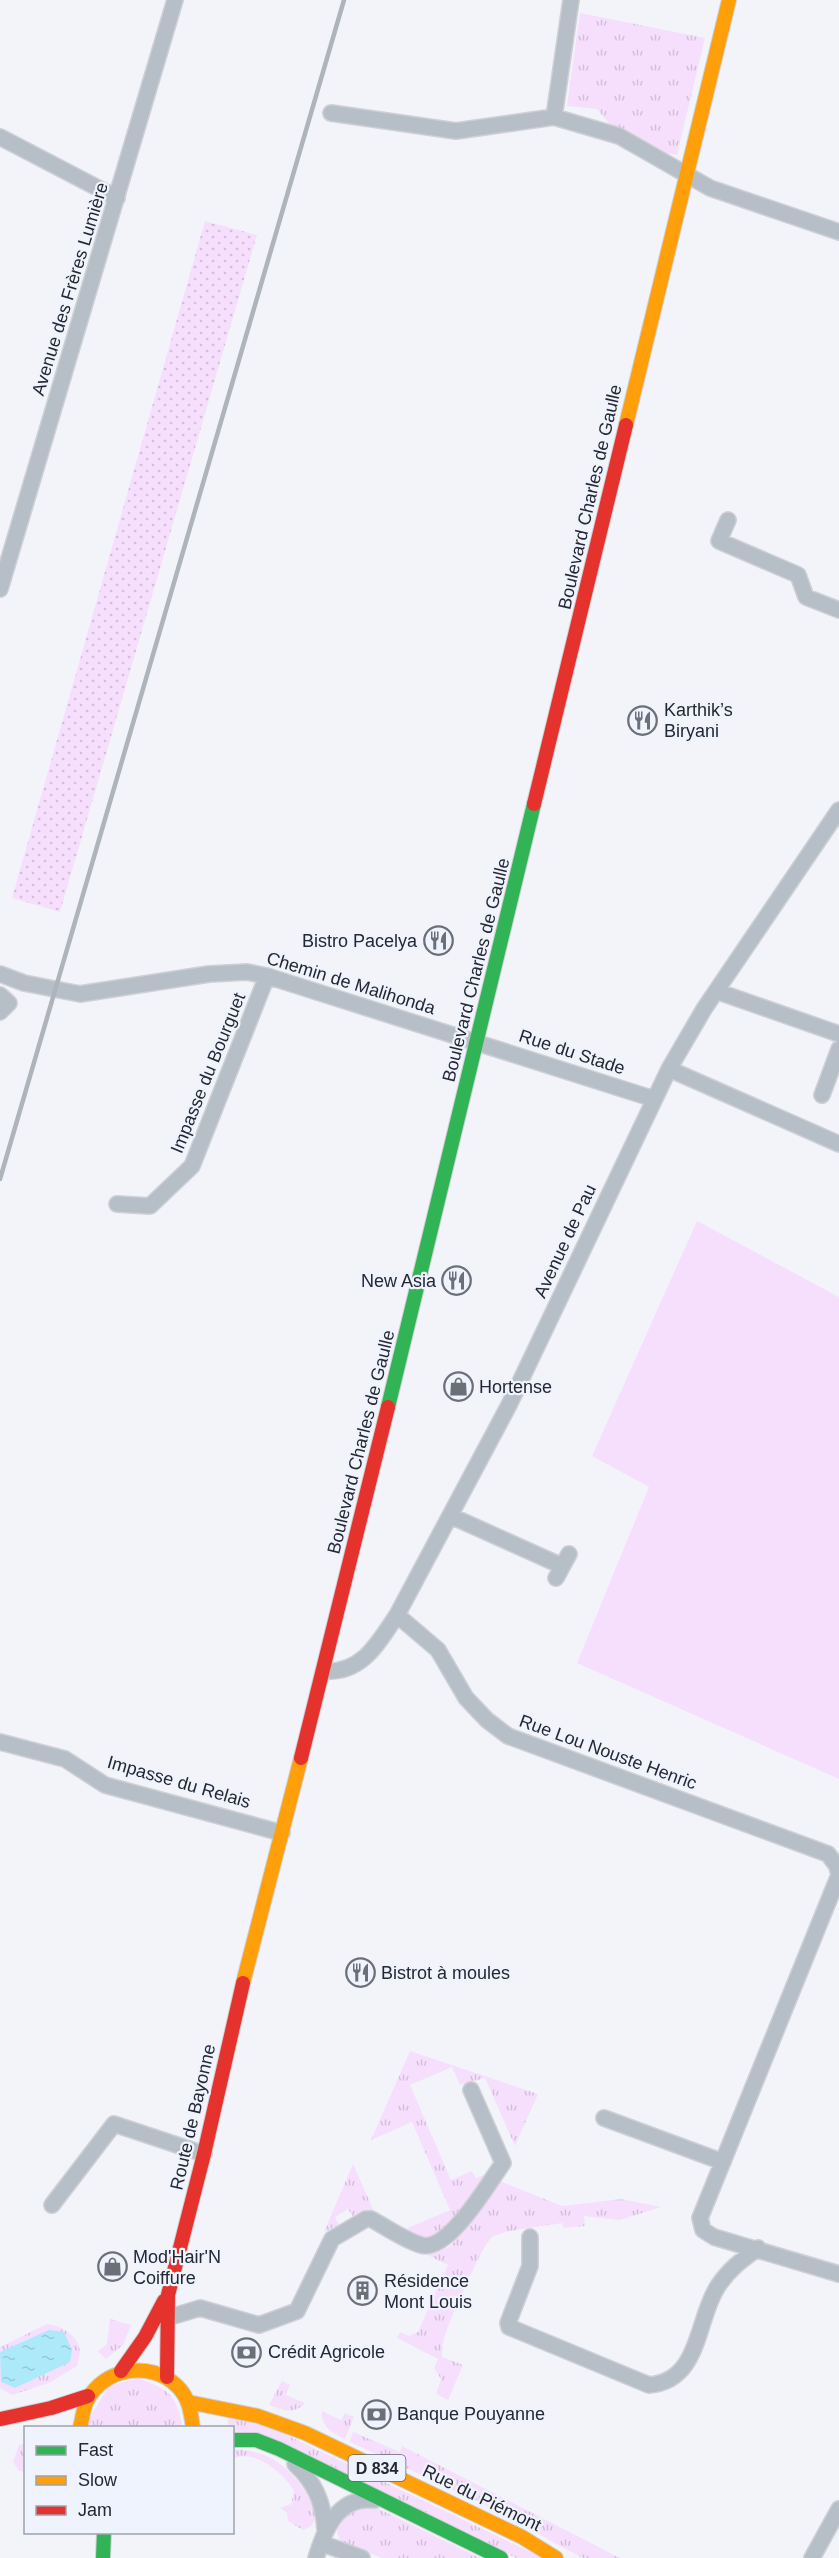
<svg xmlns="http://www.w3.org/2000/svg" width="839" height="2558" font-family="Arial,sans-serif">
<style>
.grass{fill:url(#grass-tufts)}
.park{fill:url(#park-dots)}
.pitch{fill:#f6dffd}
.water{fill:url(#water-ripples)}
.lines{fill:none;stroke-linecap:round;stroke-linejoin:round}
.street-casing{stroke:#ced0d5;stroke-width:18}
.fast-casing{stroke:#ced0d5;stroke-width:16}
.slow-casing{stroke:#ced0d5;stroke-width:16}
.jam-casing{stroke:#ced0d5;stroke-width:16}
.street{stroke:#b6bfc7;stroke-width:15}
.fast{stroke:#30b455;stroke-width:14}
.slow{stroke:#ff9f0a;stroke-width:14}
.jam{stroke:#e5322d;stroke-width:14}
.rail{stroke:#afb4ba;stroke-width:4.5}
.labels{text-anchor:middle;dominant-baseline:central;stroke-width:4.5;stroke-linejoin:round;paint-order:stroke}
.shield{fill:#eff3fd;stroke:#62656f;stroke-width:1.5}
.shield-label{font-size:16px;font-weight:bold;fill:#252832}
.street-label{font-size:18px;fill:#252832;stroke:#eff3fd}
.poi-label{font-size:18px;fill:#252832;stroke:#eff3fd;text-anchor:start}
</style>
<defs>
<pattern id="grass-tufts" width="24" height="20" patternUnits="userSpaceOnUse" patternTransform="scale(1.5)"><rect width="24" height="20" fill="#f6dffd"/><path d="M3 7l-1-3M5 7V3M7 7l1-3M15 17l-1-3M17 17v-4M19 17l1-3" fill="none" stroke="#d3bfd9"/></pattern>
<pattern id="park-dots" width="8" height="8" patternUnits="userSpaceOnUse" patternTransform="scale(1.5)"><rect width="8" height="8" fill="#f6dffd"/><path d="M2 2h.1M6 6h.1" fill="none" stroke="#d3bfd9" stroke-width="1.8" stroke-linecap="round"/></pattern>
<pattern id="water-ripples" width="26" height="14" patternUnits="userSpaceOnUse" patternTransform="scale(1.5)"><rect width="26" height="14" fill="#aceafa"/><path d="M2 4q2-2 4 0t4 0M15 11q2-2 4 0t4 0" fill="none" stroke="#94c9d7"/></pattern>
</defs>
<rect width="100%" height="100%" fill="#f2f4fa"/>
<path class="grass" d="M 580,13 L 705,38 L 677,155 L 660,152 L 612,127 L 597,109 L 567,106 Z
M 410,2051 L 538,2094 L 515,2146 L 485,2078 L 460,2085 L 452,2067 L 410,2085 L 451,2180 L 472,2171 L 476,2178 L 486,2174 L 444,2235 L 426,2241 L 411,2235 L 408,2228 L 450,2210 L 412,2122 L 371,2140 Z
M 353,2164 L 376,2216 L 359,2214 L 353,2217 L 348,2209 L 335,2217 L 339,2225 L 324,2232 Z
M 497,2180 L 562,2206 L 621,2199 L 661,2207 L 620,2220 L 584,2216 L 585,2226 L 563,2228 L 562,2223 C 548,2226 499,2230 491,2238 C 482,2246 447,2325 444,2339 C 442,2344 442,2351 442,2357 L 463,2365 L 448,2400 L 436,2394 L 441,2379 L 434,2368 L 438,2359 L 397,2338 L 400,2332 L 409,2336 L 418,2332 L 448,2265 L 421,2252 L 440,2251 L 451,2246 Z
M 110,2319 L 131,2325 L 123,2345 L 106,2359 L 98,2351 L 107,2344 Z
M 47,2324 C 61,2325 78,2335 80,2351 C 80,2355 78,2361 77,2366 L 49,2383 L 12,2395 L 0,2388 L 0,2347 Z
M 138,2378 C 170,2391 175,2392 183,2428 L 88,2428 L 88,2420 L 109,2386 Z
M 282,2381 L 290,2385 L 286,2395 L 305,2403 C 294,2415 282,2410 269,2405 Z
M 322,2411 L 341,2420 L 345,2413 L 354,2417 L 345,2439 C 332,2433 321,2427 322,2411 Z
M 227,2417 L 270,2427 L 543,2558 L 516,2558 L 465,2531 L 233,2433 L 232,2428 L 229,2427 Z
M 353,2432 L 400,2452 L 402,2446 L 620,2558 L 582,2558 L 488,2506 L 350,2442 Z
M 25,2444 L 26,2444 L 25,2472 L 19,2471 L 13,2462 L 19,2445 Z
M 233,2449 C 247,2450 259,2452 273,2459 C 289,2468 338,2518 303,2530 L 288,2521 L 287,2513 L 280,2508 L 291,2504 L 294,2491 C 284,2473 253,2448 233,2459 Z
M 371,2505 L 480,2558 L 383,2558 L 343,2543 L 339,2539 L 336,2527 L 347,2510 Z"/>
<path class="park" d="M 205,221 L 257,235 L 60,912 L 12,898 Z"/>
<path class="pitch" d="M 697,1221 L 839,1297 L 839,1779 L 577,1663 L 649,1487 L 592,1456 Z"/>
<path class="water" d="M 49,2330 L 64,2332 L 72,2350 L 70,2362 L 15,2388 L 1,2382 L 0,2352 Z"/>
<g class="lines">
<defs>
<path id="street" d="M 331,113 L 456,131 L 554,117 L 619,136 L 710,188 L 839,232
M 554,117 L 571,0
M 0,137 L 117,198
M 728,520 L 719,541 L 798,575 L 806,597 L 839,610
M 0,589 L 175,0
M 0,974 L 24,983 L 80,994 L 209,974 L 247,972 L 267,976 L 654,1099
M 716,991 L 839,1034
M 0,995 L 9,1003 L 0,1012
M 669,1069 L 839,1144
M 822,1095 L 839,1049
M 117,1204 L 150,1206 L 192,1166 L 267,976
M 451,1516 L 562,1566
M 556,1578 L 569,1554
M 397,1615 L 438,1650 L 466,1698 L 487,1720 L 508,1736 L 828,1854 L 837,1866 L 839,1875
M 324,1671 C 362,1674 378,1643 397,1615 L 509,1405 L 669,1069 L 704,1009 L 839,810
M 0,1742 L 65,1759 L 105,1785 L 282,1833
M 839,1875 L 700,2218 L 703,2230 L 714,2237 L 839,2274
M 604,2118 L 723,2162
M 52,2205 L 114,2124 L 204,2154
M 530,2237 L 530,2266 L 508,2323 L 509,2327 L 649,2385 C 701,2381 696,2319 718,2286 C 729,2269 743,2259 758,2248
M 167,2318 L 200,2308 L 259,2325 L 297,2311 L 332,2239 L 366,2219 L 371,2219 C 386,2227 404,2240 421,2245 C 448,2253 488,2184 503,2163 L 471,2090
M 295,2464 C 315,2483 323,2501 325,2529
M 321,2543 L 362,2558
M 316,2558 C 325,2528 338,2496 375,2500
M 812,2558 L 839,2509"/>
<path id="fast" d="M 388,1407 L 534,804
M 232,2440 L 256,2440 L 279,2449 L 501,2558
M 103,2558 L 104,2532"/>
<path id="slow" d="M 626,425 L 729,0
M 243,1983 L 301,1758
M 188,2402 L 258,2416 L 305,2433 L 522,2537 L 556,2558
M 80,2428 C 82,2420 83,2409 87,2401 C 103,2368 151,2360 177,2386 C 189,2397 191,2413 193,2428"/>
<path id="jam" d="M 534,804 L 626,425
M 301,1758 L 388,1407
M 121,2371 L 145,2337 L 164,2301
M 167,2377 L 168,2295 L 204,2154 L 243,1983
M 1,2419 L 51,2408 L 88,2396"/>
</defs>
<use href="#street" class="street-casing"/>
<use href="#fast" class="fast-casing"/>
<use href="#slow" class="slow-casing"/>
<use href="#jam" class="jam-casing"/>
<use href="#street" class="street"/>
<use href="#fast" class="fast"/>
<use href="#slow" class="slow"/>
<use href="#jam" class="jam"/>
<path class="rail" d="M 0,1179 L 344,0"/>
</g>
<defs>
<symbol id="restaurant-ring" viewBox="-11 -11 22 22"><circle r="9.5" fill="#eff3fd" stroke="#6d6f78" stroke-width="1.5"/><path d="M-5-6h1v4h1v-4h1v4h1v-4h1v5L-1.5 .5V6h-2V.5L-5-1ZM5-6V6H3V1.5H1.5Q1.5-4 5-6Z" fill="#6d6f78"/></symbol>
<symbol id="shop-ring" viewBox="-11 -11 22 22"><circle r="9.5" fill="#eff3fd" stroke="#6d6f78" stroke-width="1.5"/><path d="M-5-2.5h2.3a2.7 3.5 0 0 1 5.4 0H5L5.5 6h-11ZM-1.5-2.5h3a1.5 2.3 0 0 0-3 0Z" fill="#6d6f78"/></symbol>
<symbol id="building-ring" viewBox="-11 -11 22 22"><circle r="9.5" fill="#eff3fd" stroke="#6d6f78" stroke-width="1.5"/><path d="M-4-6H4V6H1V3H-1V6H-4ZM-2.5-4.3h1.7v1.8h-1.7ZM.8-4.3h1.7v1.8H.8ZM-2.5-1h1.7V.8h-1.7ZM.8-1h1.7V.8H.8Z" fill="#6d6f78"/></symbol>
<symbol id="bank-ring" viewBox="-11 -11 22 22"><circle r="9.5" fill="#eff3fd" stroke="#6d6f78" stroke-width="1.5"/><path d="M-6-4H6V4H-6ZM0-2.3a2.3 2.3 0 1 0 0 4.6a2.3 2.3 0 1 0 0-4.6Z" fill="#6d6f78"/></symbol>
</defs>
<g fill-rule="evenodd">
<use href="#restaurant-ring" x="626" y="704" width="33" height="33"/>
<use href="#restaurant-ring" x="422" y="924" width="33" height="33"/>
<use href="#restaurant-ring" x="440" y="1264" width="33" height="33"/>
<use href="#shop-ring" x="442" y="1370" width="33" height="33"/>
<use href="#restaurant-ring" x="344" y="1956" width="33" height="33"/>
<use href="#shop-ring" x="96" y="2250" width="33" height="33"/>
<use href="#building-ring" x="346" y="2274" width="33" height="33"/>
<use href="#bank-ring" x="230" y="2336" width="33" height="33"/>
<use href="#bank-ring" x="360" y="2398" width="33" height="33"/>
</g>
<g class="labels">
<rect class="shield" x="348.5" y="2455" width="57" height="26" rx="4.5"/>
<g class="shield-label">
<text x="377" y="2468">D 834</text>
</g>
<g class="street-label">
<text transform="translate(70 289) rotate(-73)">Avenue des Frères Lumière</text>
<text transform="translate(590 497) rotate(-77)">Boulevard Charles de Gaulle</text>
<text transform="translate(476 970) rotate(-76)">Boulevard Charles de Gaulle</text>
<text transform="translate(351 983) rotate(17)">Chemin de Malihonda</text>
<text transform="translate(572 1052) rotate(18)">Rue du Stade</text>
<text transform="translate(208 1073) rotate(-68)">Impasse du Bourguet</text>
<text transform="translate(565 1241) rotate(-65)">Avenue de Pau</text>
<text transform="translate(361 1442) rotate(-76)">Boulevard Charles de Gaulle</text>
<text transform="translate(608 1752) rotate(20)">Rue Lou Nouste Henric</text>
<text transform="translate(179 1782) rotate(16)">Impasse du Relais</text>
<text transform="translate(193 2117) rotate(-77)">Route de Bayonne</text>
<text transform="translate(482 2498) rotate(26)">Rue du Piémont</text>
</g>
<g class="poi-label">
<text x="664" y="710">Karthik’s<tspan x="664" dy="21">Biryani</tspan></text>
<text x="417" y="941" text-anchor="end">Bistro Pacelya</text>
<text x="436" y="1281" text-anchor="end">New Asia</text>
<text x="479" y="1387">Hortense</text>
<text x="381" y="1973">Bistrot à moules</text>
<text x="133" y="2257">Mod'Hair'N<tspan x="133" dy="21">Coiffure</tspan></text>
<text x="384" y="2281">Résidence<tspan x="384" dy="21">Mont Louis</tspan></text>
<text x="268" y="2352">Crédit Agricole</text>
<text x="397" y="2414">Banque Pouyanne</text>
</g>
</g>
<rect x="24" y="2426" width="210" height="108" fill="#eff3fd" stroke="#9ea2ac" stroke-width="1.5"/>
<rect x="36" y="2446" width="30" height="9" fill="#30b455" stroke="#9ea2ac" stroke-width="1.5"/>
<text x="78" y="2456" font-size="18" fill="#252832">Fast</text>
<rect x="36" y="2476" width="30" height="9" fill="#ff9f0a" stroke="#9ea2ac" stroke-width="1.5"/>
<text x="78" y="2486" font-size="18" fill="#252832">Slow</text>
<rect x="36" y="2506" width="30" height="9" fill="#e5322d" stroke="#9ea2ac" stroke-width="1.5"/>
<text x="78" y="2516" font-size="18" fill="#252832">Jam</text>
</svg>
